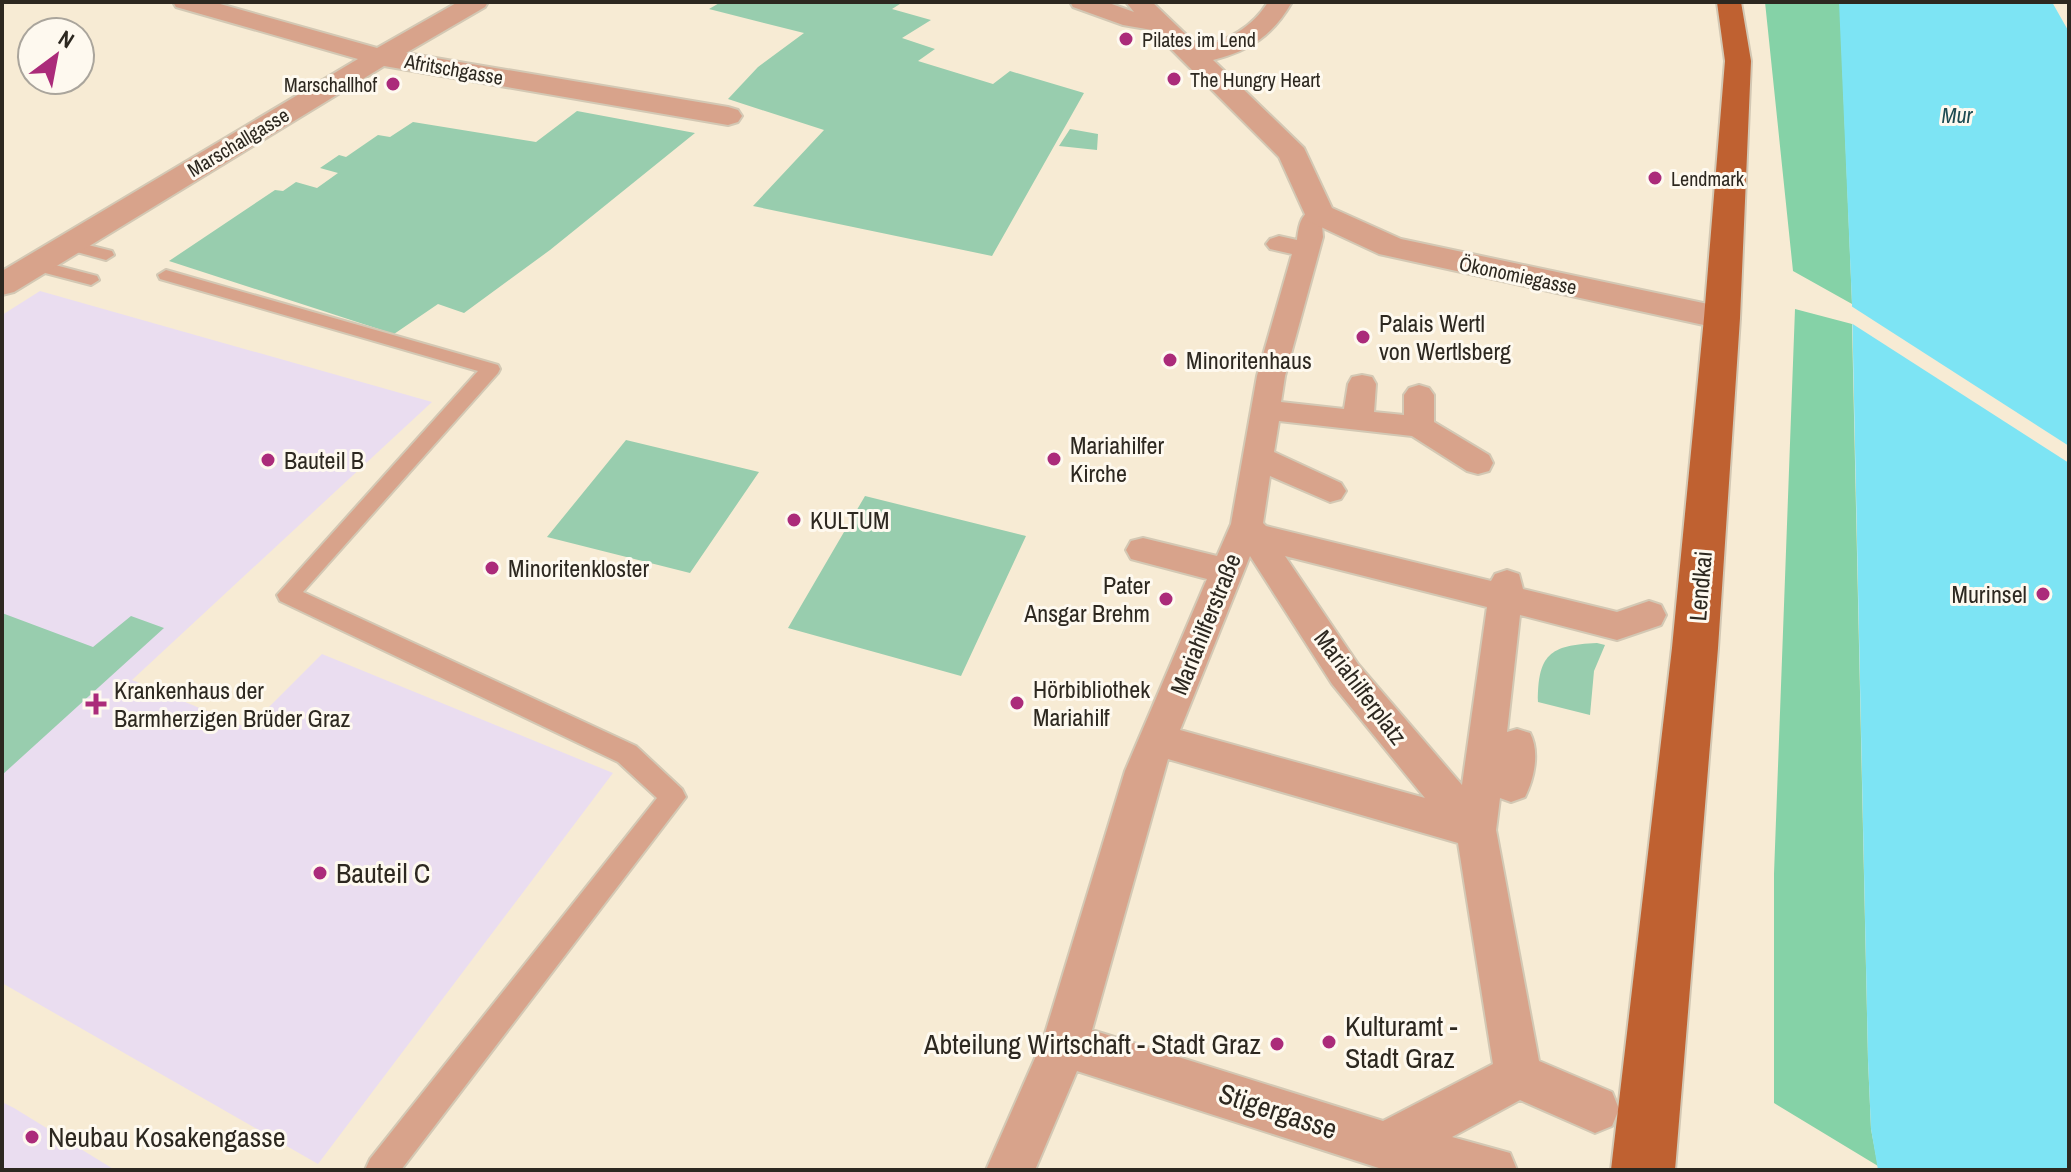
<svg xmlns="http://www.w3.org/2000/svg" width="2071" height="1172" font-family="'Archivo Narrow',sans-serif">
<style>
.medical{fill:#eaddf0}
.green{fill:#98cdae}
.forest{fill:#85d2a7}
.water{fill:#7de4f4}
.pier{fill:#f7ebd4}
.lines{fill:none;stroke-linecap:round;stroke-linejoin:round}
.service-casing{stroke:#d3c8b4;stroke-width:4}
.pedestrian-casing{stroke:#d3c8b4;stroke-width:4}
.minor-casing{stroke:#d3c8b4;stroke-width:4}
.primary-casing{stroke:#d3c8b4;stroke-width:4}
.service{fill:#d8a38b;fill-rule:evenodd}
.pedestrian{fill:#d8a38b;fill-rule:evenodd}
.minor{fill:#d8a38b;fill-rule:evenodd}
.primary{fill:#bf6131;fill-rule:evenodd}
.poi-dot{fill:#ab2b7a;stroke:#fef9ef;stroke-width:3}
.labels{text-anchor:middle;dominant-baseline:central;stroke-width:6;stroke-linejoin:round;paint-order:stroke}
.far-poi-label{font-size:20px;fill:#2d2820;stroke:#fef9ef;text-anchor:start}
.far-street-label{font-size:20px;fill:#2d2820;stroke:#fef9ef}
.far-water-label{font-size:22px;font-style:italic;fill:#1d4b52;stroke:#fef9ef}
.poi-label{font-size:24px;fill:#2d2820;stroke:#fef9ef;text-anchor:start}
.street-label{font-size:24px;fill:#2d2820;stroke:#fef9ef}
.near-poi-label{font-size:28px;fill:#2d2820;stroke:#fef9ef;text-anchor:start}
.near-street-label{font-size:28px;fill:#2d2820;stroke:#fef9ef}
</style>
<rect width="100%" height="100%" fill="#f7ebd4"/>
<path class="medical" d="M 40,291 L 432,402 L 132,680 L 248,728 L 322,654 L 613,773 L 318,1164 L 2,983 L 2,315 Z
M 2,1102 L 14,1108 L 115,1170 L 2,1170 Z"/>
<path class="green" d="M 721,2 L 903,2 L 892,9 L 931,20 L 902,38 L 935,49 L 918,61 L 993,84 L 1010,71 L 1084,93 L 992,256 L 753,206 L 824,130 L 728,99 L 758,67 L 804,33 L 709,9 Z
M 577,111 L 695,133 L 550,250 L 464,313 L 438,304 L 394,334 L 169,261 L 275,190 L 283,191 L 296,182 L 317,188 L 338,173 L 320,168 L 339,155 L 346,157 L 378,135 L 390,137 L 413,122 L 536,142 Z
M 1070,129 L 1098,134 L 1097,150 L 1059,146 Z
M 626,440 L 759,472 L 690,573 L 547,537 Z
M 865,496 L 1026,536 L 961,676 L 788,628 Z
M 2,613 L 93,647 L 131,616 L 164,628 L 2,775 Z
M 1597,643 L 1605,645 L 1594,671 L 1590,715 L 1538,702 C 1538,655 1549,645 1597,643 Z"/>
<path class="forest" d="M 1765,2 L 1839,2 L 1840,6 L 1852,304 L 1793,271 Z
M 1795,309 L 1852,324 L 1868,1060 L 1871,1129 L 1878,1166 L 1774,1103 L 1774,874 Z"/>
<path class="water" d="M 1839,2 L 2052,2 L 2069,32 L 2069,1170 L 1878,1170 L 1871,1129 L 1868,1060 L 1852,304 Z"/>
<path class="pier" d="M 1848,304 L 2069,446 L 2069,463 L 1848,321 Z"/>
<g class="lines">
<defs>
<path id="service" d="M 68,240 L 112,251 L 114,255 L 106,260 L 62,248 L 60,245 L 62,242 Z
M 36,260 L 97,276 L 99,280 L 91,285 L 30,269 L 28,265 Z
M 166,270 L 498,365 L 500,369 L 498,373 L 303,592 L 636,746 L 682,789 L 686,797 L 401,1170 L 365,1170 L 370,1159 L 657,798 L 618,762 L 280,601 L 277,595 L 478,371 L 160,279 L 158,275 Z"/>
<path id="pedestrian" d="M 1319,207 L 1328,209 L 1331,214 L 1322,225 L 1323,237 L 1285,376 L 1281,402 L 1344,409 L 1348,384 L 1352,377 L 1362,375 L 1372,377 L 1376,384 L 1374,412 L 1404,415 L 1404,395 L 1409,388 L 1419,385 L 1429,388 L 1434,395 L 1434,422 L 1489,455 L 1493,463 L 1489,471 L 1478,474 L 1467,471 L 1412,436 L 1279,421 L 1274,452 L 1341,483 L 1346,491 L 1341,499 L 1330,502 L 1270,476 L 1263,523 L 1266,526 L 1491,581 L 1495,574 L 1507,570 L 1519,574 L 1523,589 L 1617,612 L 1649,601 L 1661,605 L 1666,615 L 1661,625 L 1617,640 L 1520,615 L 1507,732 L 1517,729 L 1530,733 C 1540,752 1534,779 1525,797 L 1511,802 L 1500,798 L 1496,830 L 1539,1061 L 1612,1092 L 1619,1109 L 1612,1126 L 1595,1133 L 1520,1100 L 1452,1137 L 1510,1153 L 1517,1170 L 1385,1170 L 1077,1071 L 1035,1170 L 986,1170 L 1043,1040 L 1125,771 L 1207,579 L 1131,559 L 1126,550 L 1131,541 L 1143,538 L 1217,556 L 1231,524 L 1257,376 L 1292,254 L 1270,249 L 1266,244 L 1270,239 L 1279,236 L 1297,240 C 1299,224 1301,211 1319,207 ZM 1250,556 L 1332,684 L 1425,798 L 1180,730 ZM 1285,556 L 1487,607 L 1462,785 L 1358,664 ZM 1168,759 L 1458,843 L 1493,1064 L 1383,1121 L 1092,1030 Z"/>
<path id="minor" d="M 173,2 L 213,2 L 377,48 L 458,2 L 488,2 L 485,7 L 406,53 L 728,107 L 738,110 L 742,116 L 738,122 L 728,125 L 384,66 L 14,292 L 2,295 L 2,271 L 358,59 L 176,7 Z
M 1070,2 L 1106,2 L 1134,12 L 1126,2 L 1152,2 L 1200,48 C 1228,40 1252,28 1268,2 L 1292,2 C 1273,35 1250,51 1213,60 L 1304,148 L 1332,208 L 1401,239 L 1722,307 L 1734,310 L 1740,318 L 1734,326 L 1722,329 L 1379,254 L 1308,221 L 1279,157 L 1152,30 L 1123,25 L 1073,7 Z"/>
<path id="primary" d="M 1717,2 L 1741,2 L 1751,61 L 1740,318 L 1718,648 L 1675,1170 L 1611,1170 L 1672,648 L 1704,318 L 1725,61 Z"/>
</defs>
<use href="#service" class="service-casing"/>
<use href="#pedestrian" class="pedestrian-casing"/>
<use href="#minor" class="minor-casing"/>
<use href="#primary" class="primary-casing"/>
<use href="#service" class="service"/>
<use href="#pedestrian" class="pedestrian"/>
<use href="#minor" class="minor"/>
<use href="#primary" class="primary"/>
</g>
<g class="poi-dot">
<circle cx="1126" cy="39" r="8"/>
<circle cx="1174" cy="79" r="8"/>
<circle cx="393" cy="84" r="8"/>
<circle cx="1655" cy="178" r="8"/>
<circle cx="1363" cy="337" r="8"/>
<circle cx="1170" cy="360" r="8"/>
<circle cx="1054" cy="459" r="8"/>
<circle cx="268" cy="460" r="8"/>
<circle cx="794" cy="520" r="8"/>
<circle cx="492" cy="568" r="8"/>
<circle cx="2043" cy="594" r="8"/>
<circle cx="1166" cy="599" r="8"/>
<circle cx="1017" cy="703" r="8"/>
<path d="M92 692h8v8h8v8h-8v8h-8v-8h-8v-8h8z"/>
<circle cx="320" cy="873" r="8"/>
<circle cx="1329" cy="1042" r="8"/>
<circle cx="1277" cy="1044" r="8"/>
<circle cx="32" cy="1137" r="8"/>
</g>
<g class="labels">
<g class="far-poi-label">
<text x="1142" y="39">Pilates im Lend</text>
<text x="1190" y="79">The Hungry Heart</text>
<text x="377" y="84" text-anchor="end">Marschallhof</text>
<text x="1671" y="178">Lendmark</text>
</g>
<g class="far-street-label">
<text transform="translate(454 69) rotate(10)">Afritschgasse</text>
<text transform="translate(238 142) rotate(-31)">Marschallgasse</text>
<text transform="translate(1518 275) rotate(12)">Ökonomiegasse</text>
</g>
<g class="far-water-label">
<text x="1957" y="115">Mur</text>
</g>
<g class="poi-label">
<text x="1379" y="323">Palais Wertl<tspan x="1379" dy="28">von Wertlsberg</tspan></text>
<text x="1186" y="360">Minoritenhaus</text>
<text x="1070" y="445">Mariahilfer<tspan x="1070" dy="28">Kirche</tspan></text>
<text x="284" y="460">Bauteil B</text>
<text x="810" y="520">KULTUM</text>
<text x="508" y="568">Minoritenkloster</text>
<text x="1150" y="585" text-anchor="end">Pater<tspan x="1150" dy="28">Ansgar Brehm</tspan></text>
<text x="2027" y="594" text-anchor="end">Murinsel</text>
<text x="1033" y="689">Hörbibliothek<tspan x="1033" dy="28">Mariahilf</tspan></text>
<text x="114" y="690">Krankenhaus der<tspan x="114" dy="28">Barmherzigen Brüder Graz</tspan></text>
</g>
<g class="street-label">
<text transform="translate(1700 586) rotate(-85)">Lendkai</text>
<text transform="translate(1205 624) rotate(-68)">Mariahilferstraße</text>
<text transform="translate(1361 687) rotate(53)">Mariahilferplatz</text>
</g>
<g class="near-poi-label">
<text x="336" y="873">Bauteil C</text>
<text x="1345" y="1026">Kulturamt -<tspan x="1345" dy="32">Stadt Graz</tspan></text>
<text x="1261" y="1044" text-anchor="end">Abteilung Wirtschaft - Stadt Graz</text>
<text x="48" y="1137">Neubau Kosakengasse</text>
</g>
<g class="near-street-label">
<text transform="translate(1278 1111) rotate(18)">Stigergasse</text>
</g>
</g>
<rect width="2071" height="1172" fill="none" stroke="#2d2820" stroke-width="8"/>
<g transform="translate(56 56) rotate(32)"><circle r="38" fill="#fef9ef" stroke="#aaa59c" stroke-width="2"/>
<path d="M0-6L14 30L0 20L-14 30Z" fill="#ab2b7a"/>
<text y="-12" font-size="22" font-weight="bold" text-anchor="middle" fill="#2d2820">N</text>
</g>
</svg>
